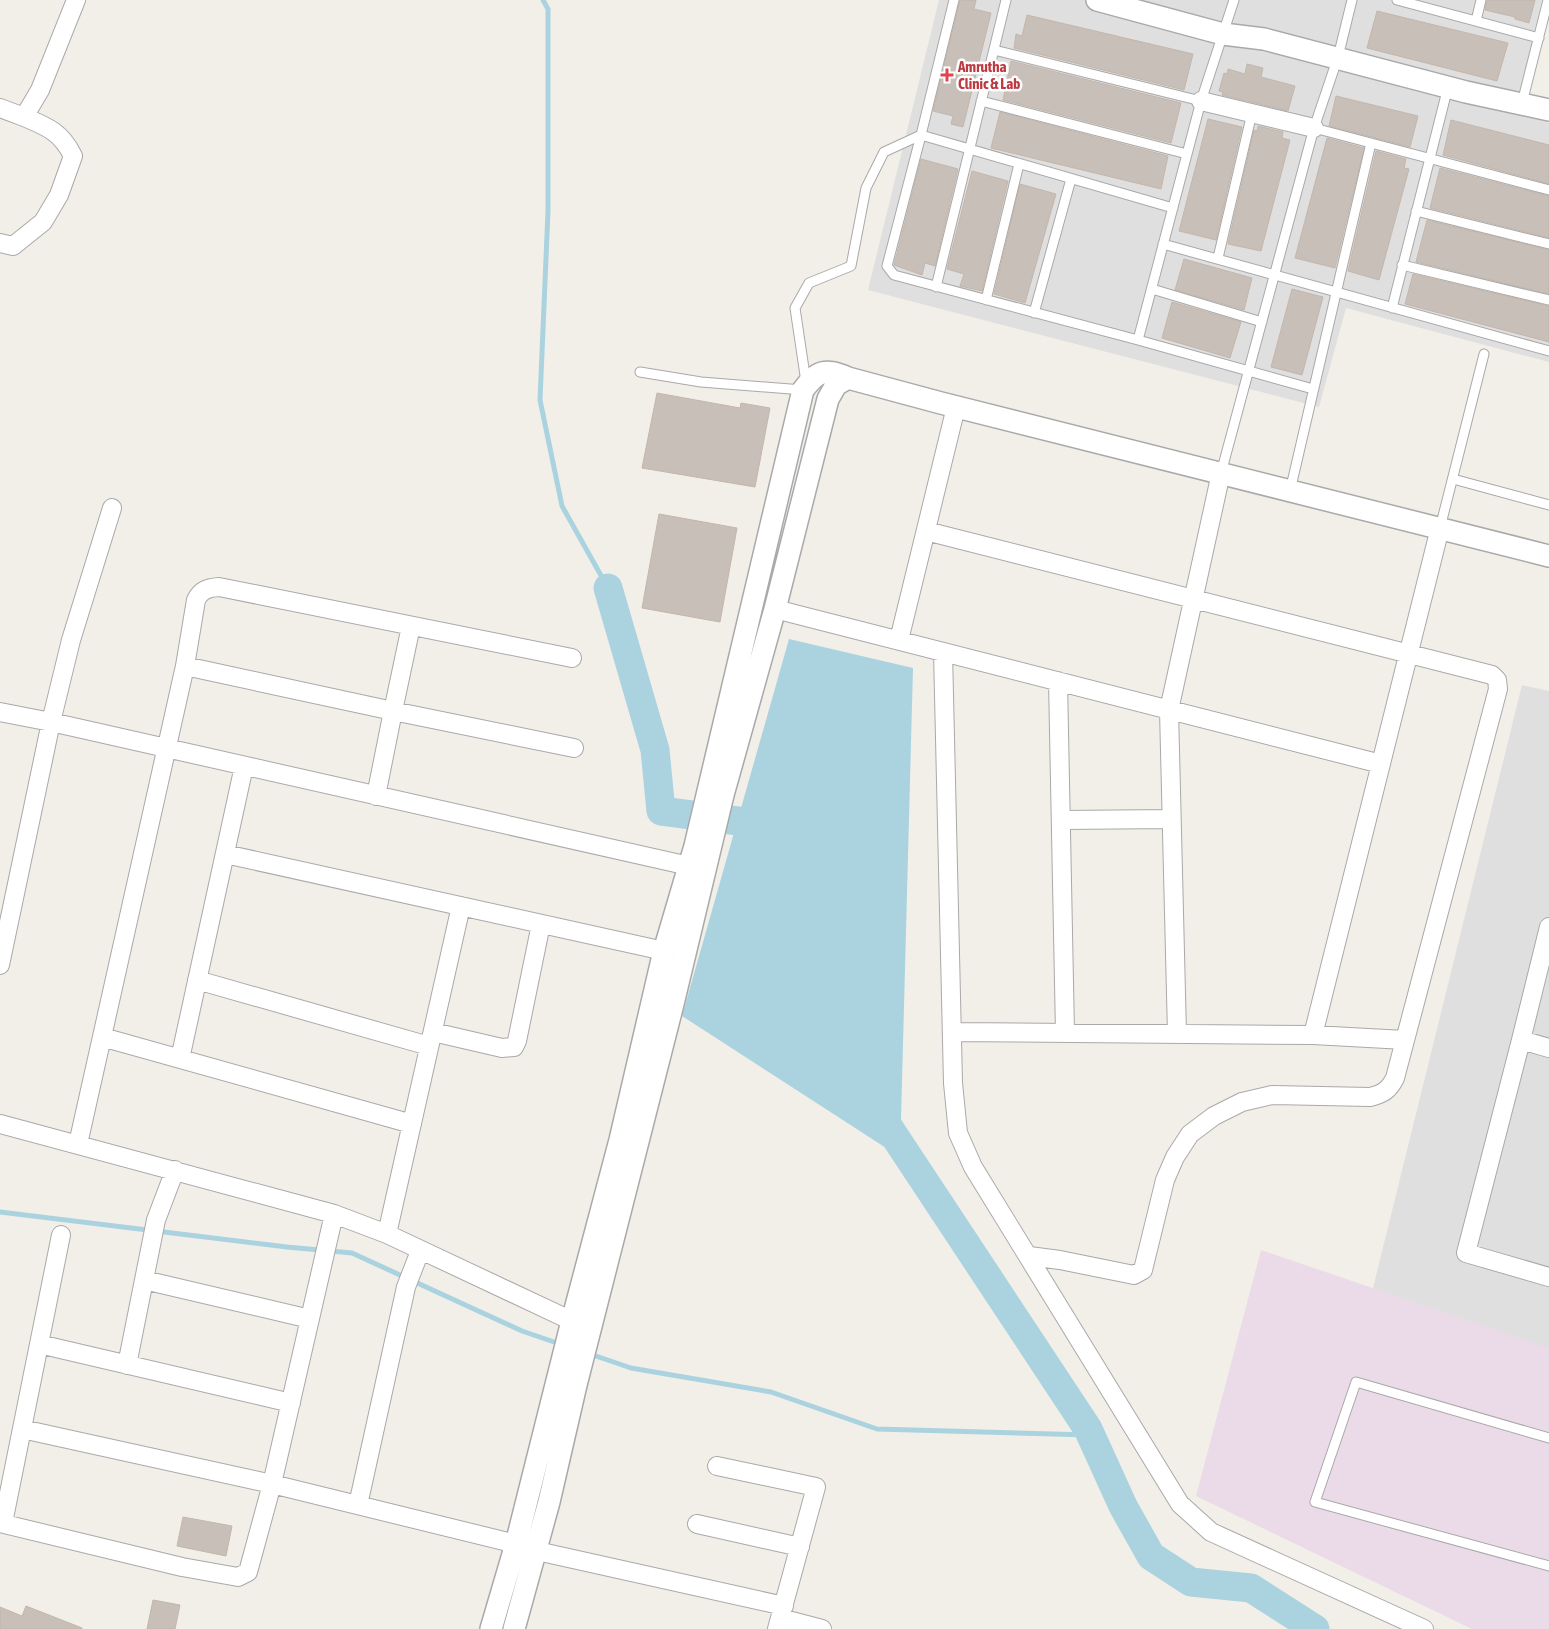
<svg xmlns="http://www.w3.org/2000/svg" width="1549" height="1629" font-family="'Asap Condensed',sans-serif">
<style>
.residential{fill:#e0dfdf}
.industrial{fill:#ebdbe8}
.water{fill:#aad3df}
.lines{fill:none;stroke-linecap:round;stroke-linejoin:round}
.stream{stroke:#aad3df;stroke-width:5}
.river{stroke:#aad3df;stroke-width:29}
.building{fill:#c7bfb8;stroke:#c4b6ab}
.service-casing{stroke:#a9a9a9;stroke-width:11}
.minor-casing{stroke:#a9a9a9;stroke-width:20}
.tertiary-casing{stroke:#a9a9a9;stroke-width:24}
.service{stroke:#fff;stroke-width:9}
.minor{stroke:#fff;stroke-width:18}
.tertiary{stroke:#fff;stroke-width:21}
.health-dot{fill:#e0444e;stroke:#fff;stroke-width:2}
.labels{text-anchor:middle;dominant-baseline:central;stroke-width:5;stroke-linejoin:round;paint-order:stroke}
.health-label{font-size:15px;font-weight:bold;fill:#be3a42;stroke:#fff;text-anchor:start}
</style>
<rect width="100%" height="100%" fill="#f2efe9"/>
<path class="residential" d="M 939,0 L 1542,0 L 1515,113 L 1549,123 L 1549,362 L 1346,308 L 1319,407 L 868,290 Z
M 1522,685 L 1549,691 L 1549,1359 L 1370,1300 Z"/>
<path class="industrial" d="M 1261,1250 L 1549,1348 L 1549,1629 L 1472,1629 L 1196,1496 Z"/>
<path class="water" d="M 789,639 L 913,668 L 900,1157 L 682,1016 Z"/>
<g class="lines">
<path class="stream" d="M 543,0 L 548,9 L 548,211 L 540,400 L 562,506 L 608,588
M 0,1212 L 287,1247 L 352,1253 L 522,1331 L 560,1344
M 590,1354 L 631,1368 L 771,1392 L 877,1429 L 1090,1435"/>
<path class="river" d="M 608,588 L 655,750 L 661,811 L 776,826
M 878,1111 L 1088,1429 L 1123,1506 L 1151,1556 L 1191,1582 L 1251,1588 L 1315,1629"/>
</g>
<path class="building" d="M 960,0 L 976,0 L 974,9 L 991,13 L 963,127 L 951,124 L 953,116 L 933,111 Z
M 1487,0 L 1535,0 L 1529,23 L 1515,19 L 1515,17 L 1485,10 Z
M 1377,11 L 1508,43 L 1497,81 L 1367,48 Z
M 1027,15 L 1193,54 L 1184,90 L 1014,48 L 1016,34 L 1022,36 Z
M 1011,61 L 1181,103 L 1171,143 L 1003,100 Z
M 1247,64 L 1263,68 L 1261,77 L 1295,86 L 1288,111 L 1222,95 L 1223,92 L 1219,91 L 1224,73 L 1227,74 L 1228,69 L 1245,74 Z
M 1336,96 L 1418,116 L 1410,147 L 1329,126 Z
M 1000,112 L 1168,156 L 1161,189 L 991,148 Z
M 1208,119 L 1242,127 L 1216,240 L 1179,231 Z
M 1451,120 L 1549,145 L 1549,184 L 1443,155 Z
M 1258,126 L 1283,132 L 1282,138 L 1290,140 L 1261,251 L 1228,244 L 1254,130 L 1257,131 Z
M 1327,138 L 1364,148 L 1335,268 L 1295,258 Z
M 1376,151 L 1406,159 L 1404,168 L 1409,169 L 1379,280 L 1348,271 Z
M 921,159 L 958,169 L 935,266 L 925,263 L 922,275 L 894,265 Z
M 1440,168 L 1549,196 L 1549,238 L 1430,208 Z
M 972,171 L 1008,181 L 982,291 L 960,286 L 964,274 L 947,269 Z
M 1020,184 L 1056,194 L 1025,303 L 994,294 Z
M 1427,220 L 1549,250 L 1549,294 L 1416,262 Z
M 1184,259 L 1252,278 L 1244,310 L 1175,290 Z
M 1413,274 L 1549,306 L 1549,342 L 1405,304 Z
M 1292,289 L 1323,297 L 1302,375 L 1271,367 Z
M 1172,302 L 1241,322 L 1230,358 L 1162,338 Z
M 657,393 L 740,408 L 741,403 L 770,408 L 755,487 L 642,468 Z
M 659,514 L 737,528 L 720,622 L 642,608 Z
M 183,1517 L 232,1526 L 226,1556 L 177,1546 Z
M 153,1600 L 180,1605 L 175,1629 L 147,1629 Z
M 26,1606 L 82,1628 L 82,1629 L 0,1629 L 0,1607 L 22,1616 Z"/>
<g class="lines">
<defs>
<path id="service" d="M 1397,0 L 1539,38
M 1476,21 L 1481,0
M 994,50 L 1201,101
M 981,101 L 1187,154
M 1522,103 L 1548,0
M 1314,128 L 1549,190
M 1173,208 L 921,135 L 887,266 L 894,275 L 1138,340 L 1201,101 L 1234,0
M 1416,211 L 1549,244
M 1163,244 L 1549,351
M 1218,258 L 1252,113
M 1402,265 L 1549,300
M 936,287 L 1006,0
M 1152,289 L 1262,322
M 986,300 L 1019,164
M 1392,308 L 1448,87
M 1034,313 L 1071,179
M 1138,340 L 1313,389
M 640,372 L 701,382 L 803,390
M 806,382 L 795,308 L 809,283 L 851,266 L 866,188 L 884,152 L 921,135 L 954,0
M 1221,473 L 1314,128 L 1338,57 L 1352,0
M 1453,479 L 1549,505
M 1290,491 L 1371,143
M 1440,528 L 1484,354
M 1549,1438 L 1356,1382 L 1315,1502 L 1549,1566"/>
<path id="minor" d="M 1201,101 L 1314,128
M 0,108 L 24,117 L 40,90 L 76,0
M 0,243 L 13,246 L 43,222 L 59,195 L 73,156 C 61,132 48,127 24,117
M 926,531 L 1492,675 L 1497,680 L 1498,689 L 1395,1078 C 1389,1090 1383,1094 1370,1097 L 1272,1095 L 1242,1102 L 1214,1116 L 1190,1134 L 1175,1157 L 1165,1180 L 1143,1270 L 1134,1275 L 1060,1260 L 1029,1256
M 775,609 L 1381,764
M 411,626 L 393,711 L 574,748
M 899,640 L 956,407
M 943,652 L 953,1083 L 958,1133 L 973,1167 L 1180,1504 L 1211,1532 L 1424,1629
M 185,666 L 196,600 C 201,590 207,588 219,587 L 572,658
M 1058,681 L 1065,1033
M 0,712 L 51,722 L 689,866
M 1061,820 L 1171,819
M 225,854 L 664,951
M 0,965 L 51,722 L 71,640 L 112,508
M 197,980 L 429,1046
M 433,1032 L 502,1048 L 514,1047 L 517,1041 L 541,924
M 952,1032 L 1313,1035 L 1405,1040
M 1177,1034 L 1169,710 L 1221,473
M 1313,1035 L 1440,528
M 102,1037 L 412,1124
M 1521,1040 L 1549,927
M 1549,1048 L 1521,1040 L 1466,1253 L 1549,1277
M 180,1059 L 244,766
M 0,1124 L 334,1214 L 387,1234 L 572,1321 L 584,1324
M 78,1144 L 185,666 L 393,711 L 376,796
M 387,1234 L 461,906
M 144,1280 L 310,1319
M 39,1344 L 291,1403
M 127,1365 L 156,1220 L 175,1170
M 22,1429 L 272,1484 L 334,1214
M 717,1466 L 816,1487 L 777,1629
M 358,1505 L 406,1287 L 420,1251
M 0,1523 L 182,1567 L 238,1577 L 248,1572 L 272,1484 L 516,1544
M 3,1523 L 61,1235
M 697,1524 L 800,1547
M 537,1551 L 784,1606
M 780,1618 L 822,1629"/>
<path id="tertiary" d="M 1097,0 L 1223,34 L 1264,39 L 1466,92 L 1549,110
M 491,1629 L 516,1544 L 572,1321 L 620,1140 L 664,951 L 695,846 L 803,390 C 818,370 825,368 848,378 L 941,403 L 1549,556
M 514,1629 L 549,1502 L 576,1385 L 673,1004 L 723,795 L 775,609 L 828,399 L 836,385 L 848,378"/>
</defs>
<use href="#service" class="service-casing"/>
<use href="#minor" class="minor-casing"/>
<use href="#tertiary" class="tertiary-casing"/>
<use href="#service" class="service"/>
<use href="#minor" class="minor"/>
<use href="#tertiary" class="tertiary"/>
</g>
<path class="health-dot" d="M944.5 67.5h5v5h5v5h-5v5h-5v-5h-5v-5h5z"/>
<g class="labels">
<g class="health-label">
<text x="958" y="66">Amrutha<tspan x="958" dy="17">Clinic &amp; Lab</tspan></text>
</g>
</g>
</svg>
